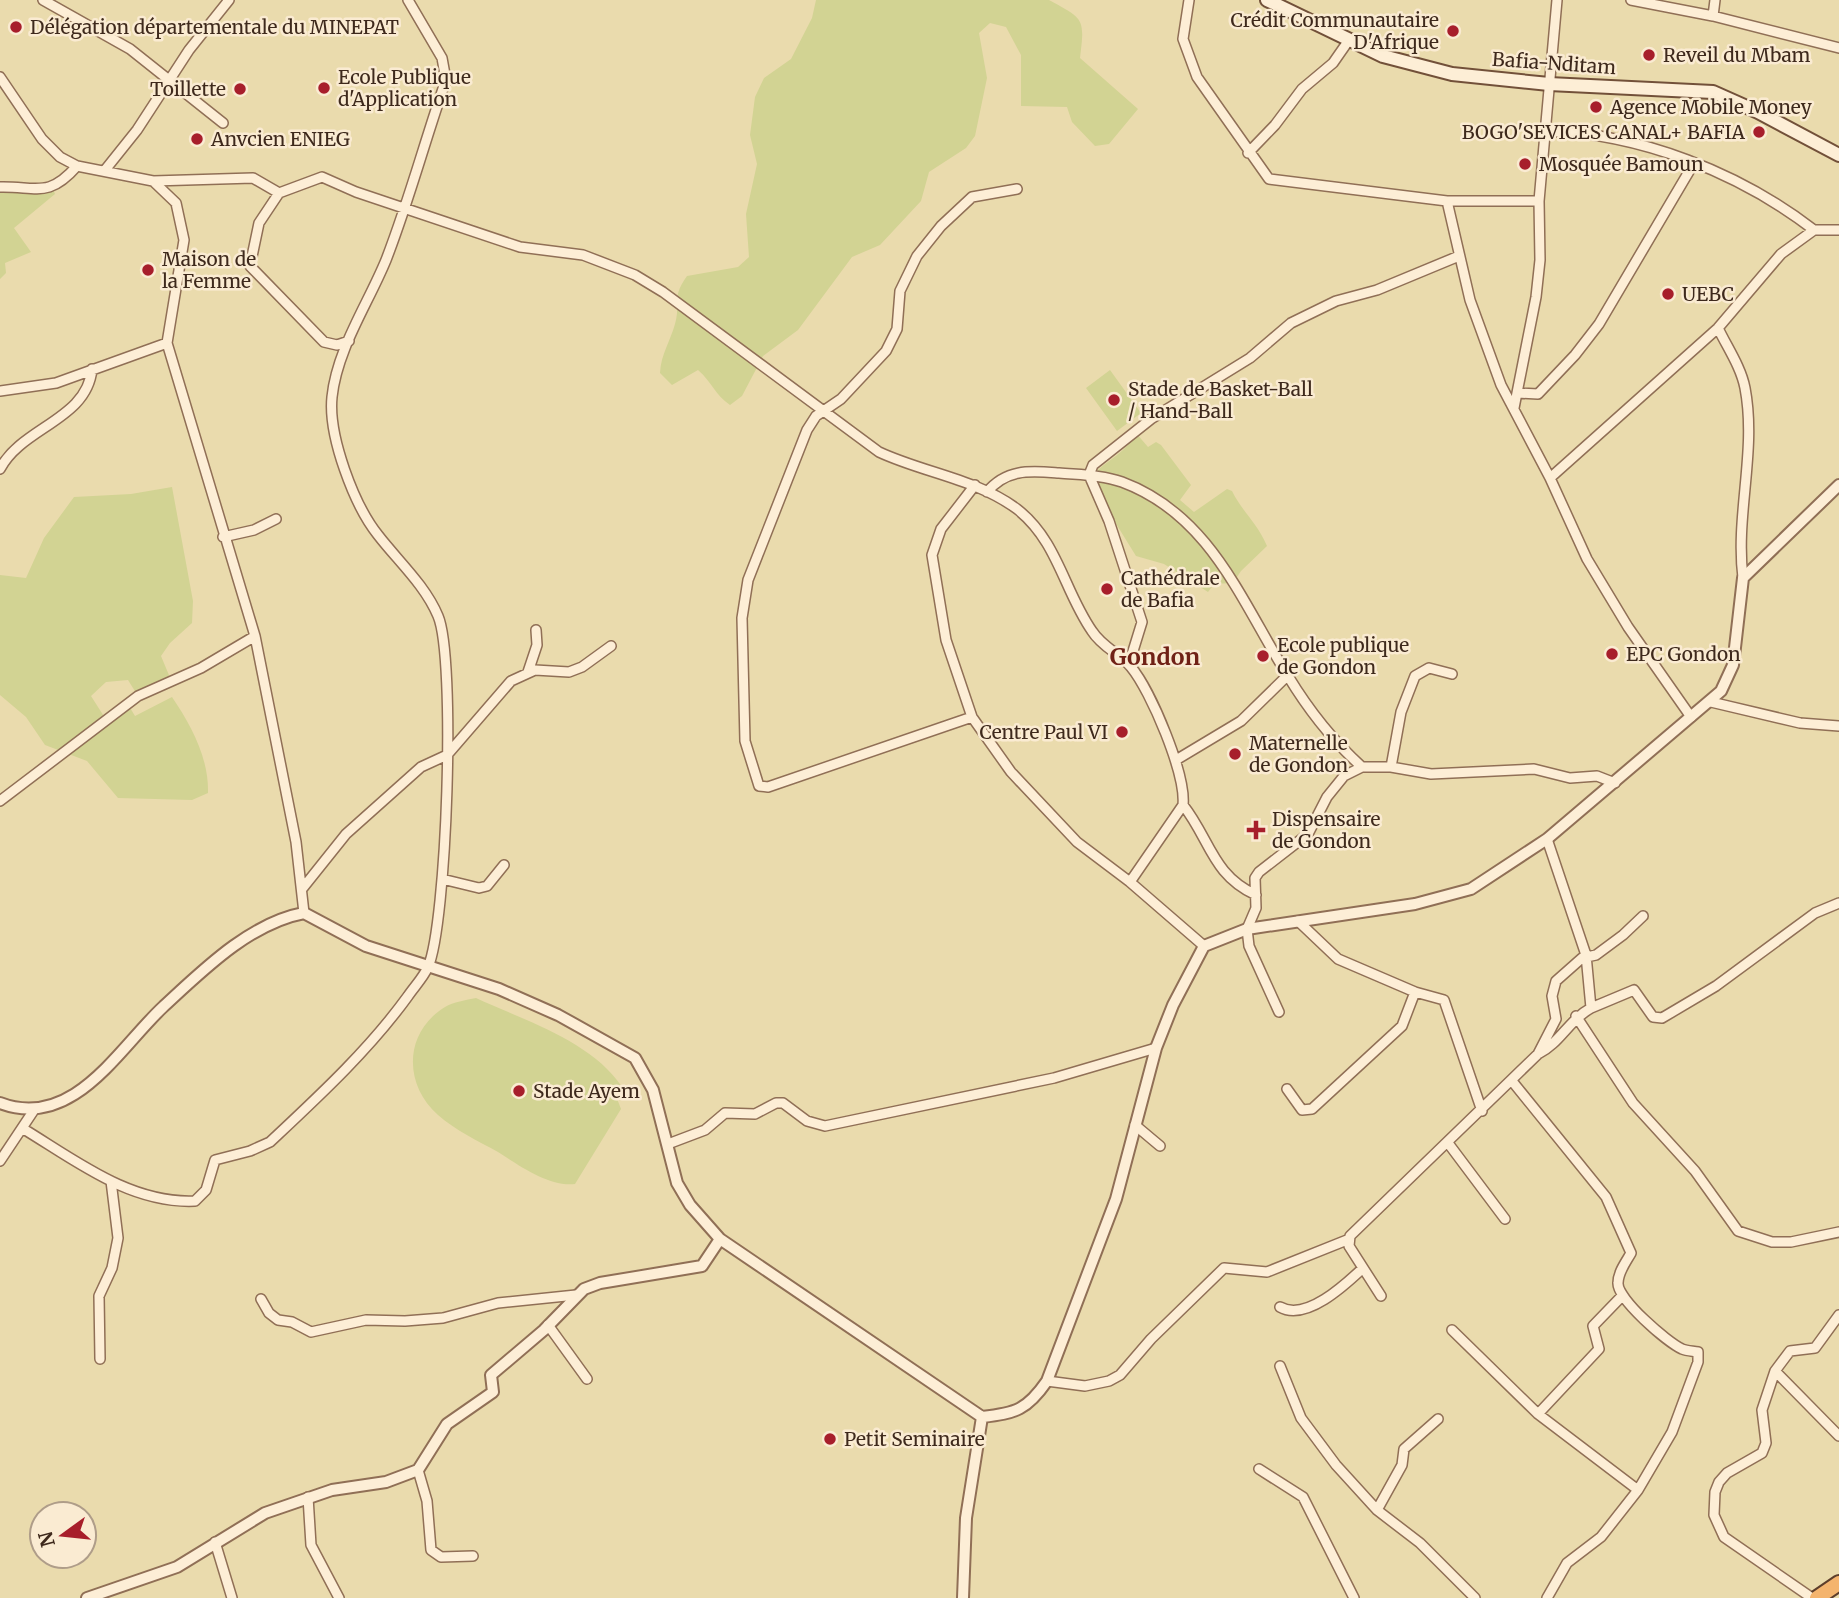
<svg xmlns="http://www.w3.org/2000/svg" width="1839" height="1598" font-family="Merriweather,serif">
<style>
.farmland{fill:#eadbad;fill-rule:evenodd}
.green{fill:#d2d393}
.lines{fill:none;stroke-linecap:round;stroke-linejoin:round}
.minor-casing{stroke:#906f56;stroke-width:12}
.tertiary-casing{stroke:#906f56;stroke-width:14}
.secondary-casing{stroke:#725039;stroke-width:16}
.trunk-casing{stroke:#5d3e2b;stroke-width:18}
.minor{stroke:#fdeed6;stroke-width:9}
.tertiary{stroke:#fdeed6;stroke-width:10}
.secondary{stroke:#fdeed6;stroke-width:12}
.trunk{stroke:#f4b46e;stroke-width:14}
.poi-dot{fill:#a71e2b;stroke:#faebd2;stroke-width:2.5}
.labels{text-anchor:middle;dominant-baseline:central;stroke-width:5;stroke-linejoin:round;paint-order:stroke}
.poi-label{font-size:19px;fill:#3e291c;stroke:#faebd2;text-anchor:start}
.street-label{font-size:19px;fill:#3e291c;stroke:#faebd2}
.quarter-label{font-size:23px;font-weight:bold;fill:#702116;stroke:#faebd2}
</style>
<rect width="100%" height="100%" fill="#f3e0c1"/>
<path class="farmland" d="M 0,0 L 1839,0 L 1839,1598 L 0,1598 ZM 42,1514 L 84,1514 L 84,1556 L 42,1556 Z"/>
<path class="green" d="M 816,0 L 1049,0 C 1084,19 1085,18 1080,58 L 1138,109 L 1109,144 L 1095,146 L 1072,122 L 1067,107 L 1021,106 L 1021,55 L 1006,27 L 990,23 L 979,33 L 987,78 L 975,136 L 966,148 L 929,172 L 921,201 L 880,245 L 852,257 L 798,330 L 763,356 L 742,396 L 730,405 C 715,395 712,382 698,370 L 672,385 L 660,373 C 661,354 670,342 675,324 C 681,302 671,298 687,276 L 738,267 L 749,257 L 746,214 L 757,164 L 750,135 L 755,97 L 764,78 L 791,59 L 812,18 Z
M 10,189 L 26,194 L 53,189 L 55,194 L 14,228 L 31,252 L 5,263 L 6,273 L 0,279 L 0,190 Z
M 1110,370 L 1141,413 L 1117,431 L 1086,388 Z
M 1136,433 L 1148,447 L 1156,442 L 1161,445 L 1191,485 L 1180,500 L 1194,512 L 1227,489 L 1232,491 C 1243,513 1256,521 1267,546 L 1241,571 L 1233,583 L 1214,584 L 1208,592 L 1164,564 L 1136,556 L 1089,480 C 1105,459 1122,458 1136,433 Z
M 172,487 L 193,601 L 192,623 L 170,643 L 161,656 L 171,680 L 138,696 L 128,680 L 106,682 L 91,696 L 105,718 L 129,706 L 135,716 L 172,697 C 191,725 209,758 208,793 L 192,800 L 118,798 L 87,761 L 45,745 L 26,717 L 0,695 L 0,575 L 26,578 L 44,538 L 74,497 L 131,494 Z
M 476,998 C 523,1020 592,1041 622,1087 L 616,1096 L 621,1109 L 575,1184 C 549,1187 520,1166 498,1152 C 478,1141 455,1130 438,1115 C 403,1084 404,1032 445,1007 C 453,1002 466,1000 476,998 Z"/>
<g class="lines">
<defs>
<path id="minor" d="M 43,0 L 130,49 L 223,123
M 1189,0 L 1183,39 L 1197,77 L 1269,179 L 1447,201 L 1470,300 L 1501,385 L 1550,478 L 1587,559 L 1628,627 L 1691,717
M 1631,0 L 1713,16 L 1839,48
M 1713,16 L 1715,0
M 0,77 L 42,139 L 60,157 L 77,166 L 153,181 L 176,203 L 184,240 L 167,343 L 255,636 L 296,842 L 304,913
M 1545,131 C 1640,133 1740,173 1814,230
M 1248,153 L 1275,125 L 1302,89 L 1333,63 L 1349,40
M 105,170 L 137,130 L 189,50 L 229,0
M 153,181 L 253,178 L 279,193
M 0,187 C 36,186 48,199 77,166
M 1447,201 L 1539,201
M 1718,328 C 1727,347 1741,367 1745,388 C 1757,451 1735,515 1743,578
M 349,341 L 337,345 L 324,342 L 250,266 L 259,223 L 279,193 L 322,177 L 356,192 L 520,247 L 583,255 L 635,275 L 663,292 L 879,452 C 924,473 977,479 1017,509 C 1058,541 1064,591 1092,631 C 1102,647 1119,653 1131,667 C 1151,691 1186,774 1183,805 L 1130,882 L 1204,946
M 0,391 L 56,383 L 167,343
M 1518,393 L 1538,394 L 1575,355 L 1599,324 L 1694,163
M 1514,408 L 1536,297 L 1540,260 L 1539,201 L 1557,0
M 0,469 C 22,427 87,420 92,369
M 1550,478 L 1718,328 L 1781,254 L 1814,230 L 1839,230
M 975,485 L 941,529 L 932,555 L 946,640 L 972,717 L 1011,772 L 1077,842 L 1130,882
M 987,492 C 1007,468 1031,471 1059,473 C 1081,475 1102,475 1122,482 C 1211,515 1242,603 1288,676 C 1308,709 1333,741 1362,767 L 1391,767 L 1431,774 L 1534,769 L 1570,778 L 1597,776 L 1615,783
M 223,537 L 254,530 L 276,519
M 1129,664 L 1142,622 L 1109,521 L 1089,475 L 1093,465 L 1151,419 L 1250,358 L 1291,323 L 1336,301 L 1377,290 L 1459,256
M 528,672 L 537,645 L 536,630
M 1711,702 L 1800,723 L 1839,726
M 972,717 L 768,787 L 759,786 L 745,741 L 742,618 L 748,580 L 807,430 L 816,416 L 841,399 L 886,351 L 897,329 L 900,291 L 917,256 L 941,226 L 972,197 L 1017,189
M 1176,760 L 1241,721 L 1287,676
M 1391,767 L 1401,712 L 1415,676 L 1429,668 L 1452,674
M 0,801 L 138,696 L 201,668 L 255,636
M 1183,805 C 1210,839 1212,875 1256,895
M 442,879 L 479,888 L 487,886 L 504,865
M 302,889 L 346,834 L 421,767 L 447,755 L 511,681 L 535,670 L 569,672 L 582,667 L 611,646
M 1298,921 L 1338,959 L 1415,992 L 1444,1000 L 1482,1111
M 1591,1008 L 1634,990 L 1653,1017 L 1662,1018 L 1716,986 L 1815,913 L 1839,903
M 1279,1012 L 1249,946 L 1247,929 L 1256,908 L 1255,878 L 1259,872 L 1308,834 L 1327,797 L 1344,776 L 1362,767
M 1576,1016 L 1633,1103 L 1695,1171 L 1738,1231 L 1772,1242 L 1791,1242 L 1839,1232
M 1538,1054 L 1556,1019 L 1552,996 L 1556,981 L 1582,958 L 1596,955 L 1623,935 L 1643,916
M 1512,1081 L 1606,1197 L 1631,1253 C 1626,1262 1618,1272 1618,1283 C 1617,1299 1667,1342 1682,1349 C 1687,1351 1693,1351 1698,1352 L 1698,1362 L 1672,1432 L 1638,1490 L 1601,1537 L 1567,1563 L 1547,1598
M 1287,1089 L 1302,1110 L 1312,1109 L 1402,1026 L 1415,992
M 1135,1125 L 1160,1146
M 22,1128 C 75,1160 130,1204 195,1201 L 206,1190 L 215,1160 L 250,1151 L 270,1142 C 318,1097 369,1050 408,996 C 414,987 423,978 428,967 C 447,924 456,658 438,616 C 425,585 398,561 378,535 C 354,505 328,436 332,397 C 337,349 368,304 386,260 C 409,201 425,140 446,80 L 442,58 L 408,0
M 1448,1143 L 1505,1219
M 668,1144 L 705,1130 L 725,1113 L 755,1114 L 776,1103 L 783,1103 L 807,1121 L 825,1126 L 1054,1078 L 1156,1048
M 0,1161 L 34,1110
M 1381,1296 L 1349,1246 L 1350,1236 L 1538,1054 C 1560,1043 1569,1020 1591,1008 L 1586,955 L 1547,839
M 261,1299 L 269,1313 L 278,1320 L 292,1322 L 311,1332 L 366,1320 L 405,1321 L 443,1318 L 498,1303 L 576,1295
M 1280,1307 C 1306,1322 1346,1284 1363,1268
M 548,1325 L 587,1379
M 1452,1330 L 1538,1414 L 1638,1490
M 100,1359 L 99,1296 L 112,1268 L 118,1238 L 111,1181
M 1280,1366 L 1301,1418 L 1336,1465 L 1377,1510 L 1420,1543 L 1475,1598
M 1775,1371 L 1839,1436
M 1047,1381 L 1085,1386 L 1109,1381 L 1120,1375 L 1151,1339 L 1224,1268 L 1267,1272 L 1347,1240
M 1538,1414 L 1599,1349 L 1593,1326 L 1622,1296
M 1259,1469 L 1303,1497 L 1354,1598
M 418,1470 L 427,1501 L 431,1550 L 441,1557 L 473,1556
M 308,1497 L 311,1545 L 339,1598
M 1377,1510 L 1402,1465 L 1404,1449 L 1438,1419
M 215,1542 L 232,1598
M 1812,1598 L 1724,1537 L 1714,1515 L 1715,1492 L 1719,1482 L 1727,1473 L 1762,1453 L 1766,1443 L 1762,1410 L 1775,1371 L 1790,1351 L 1815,1348 L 1839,1315"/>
<path id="tertiary" d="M 0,1103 C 73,1131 119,1048 163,1007 C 203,970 250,923 304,913 L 366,946 L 499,989 L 558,1015 L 635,1058 L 653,1090 L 677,1183 L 690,1205 L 720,1239 L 982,1417 C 1016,1413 1027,1410 1047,1381 L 1116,1199 L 1156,1048 L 1173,1005 L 1204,946 L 1247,929 L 1415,904 L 1471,889 L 1547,839 L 1721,691 L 1733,665 L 1743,578 L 1839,485
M 87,1598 L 177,1567 L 265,1513 L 332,1490 L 386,1482 L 418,1470 L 447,1424 L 493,1392 L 491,1375 L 544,1330 L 584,1289 L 600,1283 L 702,1266 L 720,1239
M 963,1598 L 966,1518 L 982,1417"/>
<path id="secondary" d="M 1267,0 L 1383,56 L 1452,74 L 1549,84 L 1713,92 L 1758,112 L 1839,155"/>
<path id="trunk" d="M 1817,1598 L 1839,1583"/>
</defs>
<use href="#minor" class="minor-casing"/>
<use href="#tertiary" class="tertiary-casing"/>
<use href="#secondary" class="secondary-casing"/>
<use href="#trunk" class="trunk-casing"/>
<use href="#minor" class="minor"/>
<use href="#tertiary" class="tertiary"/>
<use href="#secondary" class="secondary"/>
<use href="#trunk" class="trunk"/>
</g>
<g class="poi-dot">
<circle cx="16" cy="27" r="7"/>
<circle cx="1453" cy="31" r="7"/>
<circle cx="1649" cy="55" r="7"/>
<circle cx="324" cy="88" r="7"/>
<circle cx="240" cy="89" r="7"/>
<circle cx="1596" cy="107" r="7"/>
<circle cx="1759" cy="132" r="7"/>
<circle cx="197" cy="139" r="7"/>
<circle cx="1525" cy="164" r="7"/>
<circle cx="148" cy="270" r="7"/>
<circle cx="1668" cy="294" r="7"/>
<circle cx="1114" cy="400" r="7"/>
<circle cx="1107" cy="589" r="7"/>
<circle cx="1612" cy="654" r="7"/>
<circle cx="1263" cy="656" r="7"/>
<circle cx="1122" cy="732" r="7"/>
<circle cx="1235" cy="754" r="7"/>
<path d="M1252.5 819.5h7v7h7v7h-7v7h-7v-7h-7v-7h7z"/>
<circle cx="519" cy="1091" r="7"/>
<circle cx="830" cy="1439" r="7"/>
</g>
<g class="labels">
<g class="poi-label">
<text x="1439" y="20" text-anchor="end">Crédit Communautaire<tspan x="1439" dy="22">D'Afrique</tspan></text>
<text x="30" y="27">Délégation départementale du MINEPAT</text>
<text x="1663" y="55">Reveil du Mbam</text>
<text x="338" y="77">Ecole Publique<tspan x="338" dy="22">d'Application</tspan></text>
<text x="226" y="89" text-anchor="end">Toillette</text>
<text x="1610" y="107">Agence Mobile Money</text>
<text x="1745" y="132" text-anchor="end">BOGO'SEVICES CANAL+ BAFIA</text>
<text x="211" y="139">Anvcien ENIEG</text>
<text x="1539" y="164">Mosquée Bamoun</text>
<text x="162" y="259">Maison de<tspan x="162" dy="22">la Femme</tspan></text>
<text x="1682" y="294">UEBC</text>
<text x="1128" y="389">Stade de Basket-Ball<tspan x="1128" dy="22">/ Hand-Ball</tspan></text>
<text x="1121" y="578">Cathédrale<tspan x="1121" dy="22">de Bafia</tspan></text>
<text x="1277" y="645">Ecole publique<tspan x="1277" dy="22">de Gondon</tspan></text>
<text x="1626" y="654">EPC Gondon</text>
<text x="1108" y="732" text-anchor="end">Centre Paul VI</text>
<text x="1249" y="743">Maternelle<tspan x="1249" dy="22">de Gondon</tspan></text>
<text x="1272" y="819">Dispensaire<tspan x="1272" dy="22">de Gondon</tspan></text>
<text x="533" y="1091">Stade Ayem</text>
<text x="844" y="1439">Petit Seminaire</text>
</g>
<g class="street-label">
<text transform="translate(1554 63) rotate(4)">Bafia-Nditam</text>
</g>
<g class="quarter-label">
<text x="1155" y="656">Gondon</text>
</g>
</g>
<g transform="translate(63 1535) rotate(255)"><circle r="33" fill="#faebd2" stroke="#af9d89" stroke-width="2"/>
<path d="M0-5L12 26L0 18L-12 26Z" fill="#a71e2b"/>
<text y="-10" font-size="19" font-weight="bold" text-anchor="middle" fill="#3e291c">N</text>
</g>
</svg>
